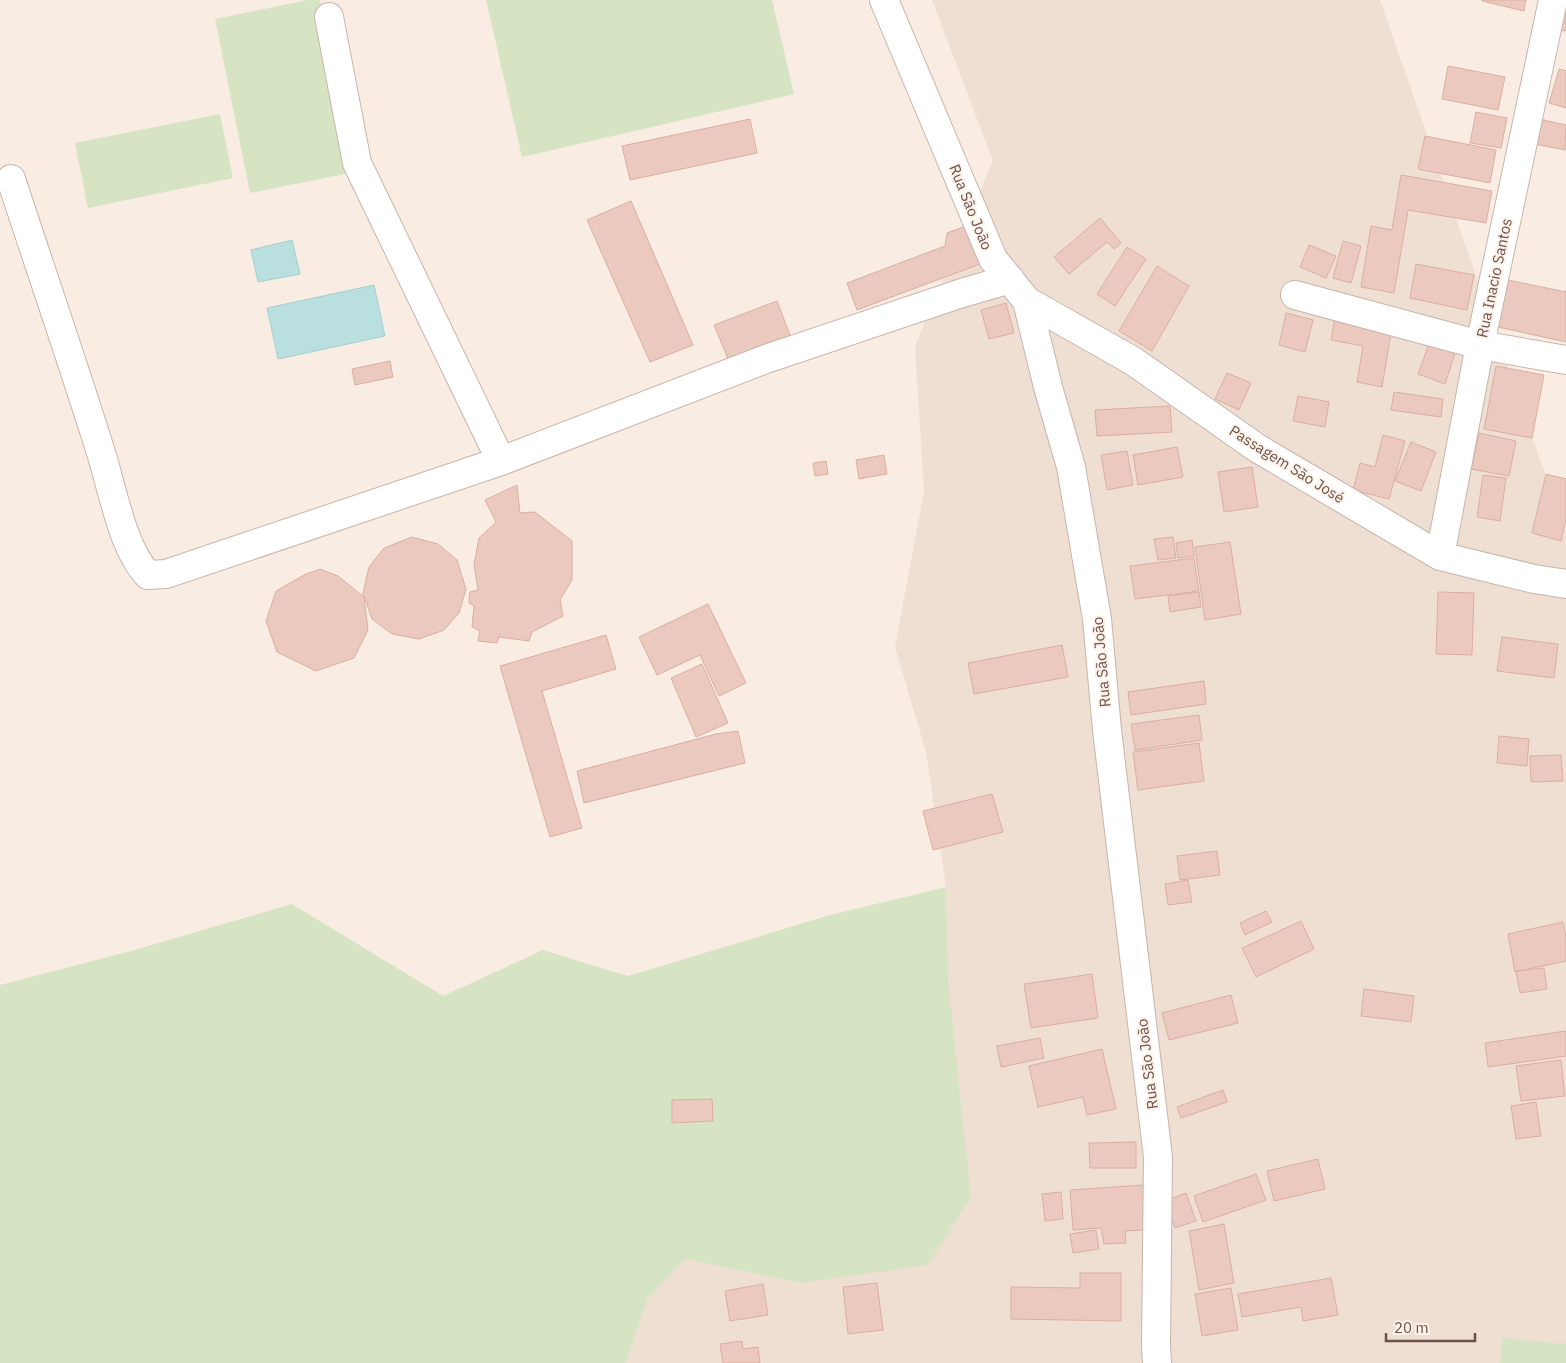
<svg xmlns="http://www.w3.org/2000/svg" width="1566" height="1363" font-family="'IBM Plex Sans',sans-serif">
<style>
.residential{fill:#efded2}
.green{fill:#d6e4c4}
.water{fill:#badfdf;stroke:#a2d0d0}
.building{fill:#ebc9be;stroke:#dbaea1}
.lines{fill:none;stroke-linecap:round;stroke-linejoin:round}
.minor-casing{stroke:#c8b4ab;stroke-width:30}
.minor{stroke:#fff;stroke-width:28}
.labels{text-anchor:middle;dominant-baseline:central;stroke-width:4;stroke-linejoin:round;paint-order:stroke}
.street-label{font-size:15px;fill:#6d534c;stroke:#fcf2e9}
</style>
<rect width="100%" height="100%" fill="#f9ede3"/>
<path class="residential" d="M 932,0 L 1380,0 L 1566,534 L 1566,1363 L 626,1363 L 648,1298 L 685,1259 L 800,1283 L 949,991 L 946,887 L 926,752 L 895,647 L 924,491 L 915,346 L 993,161 Z"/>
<path class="green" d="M 308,0 L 320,0 L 355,172 L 250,193 L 215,19 Z
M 486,0 L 772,0 L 794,94 L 522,157 Z
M 220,114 L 233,178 L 88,208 L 75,143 Z
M 946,887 L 949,991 L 971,1197 L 928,1265 L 800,1283 L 685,1259 L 648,1298 L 626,1363 L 0,1363 L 0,985 L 131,951 L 292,904 L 443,996 L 543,950 L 628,976 L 830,915 Z
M 1502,1338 L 1566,1344 L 1566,1363 L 1500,1363 Z"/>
<path class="water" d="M 292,240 L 300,274 L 258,282 L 251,250 Z
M 374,285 L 385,336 L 278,359 L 267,308 Z"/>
<path class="building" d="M 1482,0 L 1526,0 L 1524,11 L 1482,1 Z
M 1564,6 L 1566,7 L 1566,31 L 1560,30 Z
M 1448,66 L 1505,77 L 1498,110 L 1442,99 Z
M 1559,69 L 1566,71 L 1566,108 L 1549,103 Z
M 1476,112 L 1507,118 L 1501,148 L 1470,143 Z
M 750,119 L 757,153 L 630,180 L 622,146 Z
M 1539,119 L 1566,125 L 1565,150 L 1534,144 Z
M 1425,136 L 1496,150 L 1490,183 L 1418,169 Z
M 1401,175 L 1492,191 L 1486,223 L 1408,210 L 1394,293 L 1361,287 L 1371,226 L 1392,230 Z
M 631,201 L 693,345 L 650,362 L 587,220 Z
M 1100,218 L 1121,243 L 1114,249 L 1107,242 L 1069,274 L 1054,257 Z
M 966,226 L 980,264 L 857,310 L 847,283 L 945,246 L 947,233 Z
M 1343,241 L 1361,246 L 1351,283 L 1333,278 Z
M 1309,245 L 1336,256 L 1326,278 L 1300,267 Z
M 1127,247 L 1146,259 L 1115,306 L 1097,294 Z
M 1416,264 L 1474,275 L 1467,310 L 1410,298 Z
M 1157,266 L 1189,286 L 1152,351 L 1119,331 Z
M 1508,280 L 1566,292 L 1566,290 L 1566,342 L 1498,327 Z
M 777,301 L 793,343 L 731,366 L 714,325 Z
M 1006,303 L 1014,333 L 989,339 L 981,310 Z
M 1286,313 L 1313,320 L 1305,352 L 1279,345 Z
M 1335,317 L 1392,327 L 1382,387 L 1357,382 L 1363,346 L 1331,340 Z
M 1429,344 L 1455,353 L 1445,384 L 1418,374 Z
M 390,361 L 393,377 L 355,385 L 352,369 Z
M 1496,366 L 1544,375 L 1532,438 L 1484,429 Z
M 1227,373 L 1251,383 L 1239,410 L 1215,399 Z
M 1394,392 L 1443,399 L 1441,417 L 1391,410 Z
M 1298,396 L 1329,402 L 1325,427 L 1293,421 Z
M 1170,406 L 1172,432 L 1097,436 L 1095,410 Z
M 1479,433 L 1516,441 L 1509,476 L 1471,469 Z
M 1383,435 L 1405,441 L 1389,499 L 1353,490 L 1360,463 L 1375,467 Z
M 1411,442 L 1436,452 L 1421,491 L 1395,481 Z
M 1177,447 L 1183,477 L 1138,485 L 1133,455 Z
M 1127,451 L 1133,485 L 1107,490 L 1101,455 Z
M 884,455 L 887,474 L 859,479 L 856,460 Z
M 826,461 L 828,474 L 815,476 L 813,463 Z
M 1252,467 L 1258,507 L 1224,512 L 1218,472 Z
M 1546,474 L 1566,479 L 1566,520 L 1561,541 L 1532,533 Z
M 1483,475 L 1506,478 L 1500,521 L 1477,517 Z
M 517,485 L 520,513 L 535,512 L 572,541 L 572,580 L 560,600 L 563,616 L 532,632 L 529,641 L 499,637 L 497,643 L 478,641 L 480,631 L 472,627 L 474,606 L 469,603 L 470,592 L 478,590 L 474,565 L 479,538 L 496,522 L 485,500 Z
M 412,537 L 438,544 L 457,560 L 466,589 L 459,613 L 444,630 L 419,639 L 392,634 L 372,619 L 363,593 L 369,567 L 384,548 Z
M 1173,537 L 1176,558 L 1158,560 L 1154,539 Z
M 1192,540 L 1194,556 L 1178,558 L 1176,543 Z
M 1230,542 L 1241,614 L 1205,620 L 1195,547 Z
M 1194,558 L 1199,591 L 1135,599 L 1130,566 Z
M 320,569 L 338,576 L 364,597 L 368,630 L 354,658 L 316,671 L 277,652 L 266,621 L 276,591 L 306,574 Z
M 1199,592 L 1201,607 L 1170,612 L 1168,596 Z
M 1438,592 L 1474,593 L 1472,655 L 1436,654 Z
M 708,604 L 746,683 L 719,696 L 700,655 L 657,675 L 639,637 Z
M 606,635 L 616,669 L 542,691 L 582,828 L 550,837 L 500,666 Z
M 1502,637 L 1558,644 L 1554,678 L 1497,671 Z
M 1062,645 L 1068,677 L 974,694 L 968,663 Z
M 702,664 L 728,723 L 696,737 L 671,678 Z
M 1204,681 L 1206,704 L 1131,715 L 1128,692 Z
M 1199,715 L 1202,740 L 1135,750 L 1131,724 Z
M 738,731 L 745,763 L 584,803 L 577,771 L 716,734 Z
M 1499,736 L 1529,739 L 1527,766 L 1497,763 Z
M 1199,743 L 1204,781 L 1138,790 L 1133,752 Z
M 1561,755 L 1563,781 L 1531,782 L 1530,756 Z
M 992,794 L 1003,832 L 933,850 L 923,811 Z
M 1217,851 L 1220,875 L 1180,880 L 1177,856 Z
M 1188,880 L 1192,902 L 1168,905 L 1165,884 Z
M 1266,911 L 1272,922 L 1245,935 L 1240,923 Z
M 1301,921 L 1314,949 L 1256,977 L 1242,948 Z
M 1563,922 L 1566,938 L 1566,961 L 1515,972 L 1508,934 Z
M 1544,968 L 1547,989 L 1520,993 L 1516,971 Z
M 1092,974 L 1098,1018 L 1031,1028 L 1024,984 Z
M 1364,989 L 1414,996 L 1411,1022 L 1361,1016 Z
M 1231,995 L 1238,1023 L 1169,1040 L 1162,1013 Z
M 1566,1031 L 1566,1056 L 1488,1067 L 1485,1043 Z
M 1040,1038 L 1044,1058 L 1001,1067 L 997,1046 Z
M 1102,1049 L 1116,1109 L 1087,1115 L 1083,1097 L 1038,1107 L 1029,1066 Z
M 1561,1060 L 1565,1096 L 1521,1101 L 1516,1066 Z
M 1223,1090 L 1227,1102 L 1181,1118 L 1177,1107 Z
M 712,1099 L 713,1121 L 672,1123 L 672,1100 Z
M 1536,1102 L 1541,1136 L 1516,1139 L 1511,1106 Z
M 1136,1142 L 1136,1168 L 1090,1168 L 1089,1143 Z
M 1318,1159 L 1325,1189 L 1274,1201 L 1267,1171 Z
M 1256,1174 L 1266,1200 L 1203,1222 L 1194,1196 Z
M 1144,1185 L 1148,1230 L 1125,1231 L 1126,1243 L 1104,1244 L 1101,1228 L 1073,1230 L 1070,1190 Z
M 1061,1192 L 1063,1219 L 1045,1221 L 1042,1194 Z
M 1186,1193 L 1196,1221 L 1175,1228 L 1165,1201 Z
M 1224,1224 L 1234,1283 L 1199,1290 L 1189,1231 Z
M 1096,1230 L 1099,1249 L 1073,1253 L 1070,1234 Z
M 1080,1273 L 1121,1273 L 1121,1321 L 1011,1319 L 1011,1287 L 1080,1288 Z
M 1331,1278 L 1338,1315 L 1303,1321 L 1301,1307 L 1242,1317 L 1238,1294 Z
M 877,1283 L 883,1330 L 848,1334 L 843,1287 Z
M 763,1284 L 768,1315 L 730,1321 L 725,1291 Z
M 1231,1288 L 1238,1330 L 1202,1336 L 1195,1294 Z
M 742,1341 L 743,1349 L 758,1347 L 760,1363 L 723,1363 L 720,1344 Z"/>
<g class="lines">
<defs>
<path id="minor" d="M 884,0 L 993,259 L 1027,301 L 1048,387 L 1071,467 L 1097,619 L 1107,730 L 1158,1157 L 1156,1345 L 1157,1363
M 329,17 L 357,163 L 501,461
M 11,179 C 41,271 73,363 102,456 C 113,492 123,549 148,575 L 166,574 L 501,461 L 766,359 L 962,293 L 1010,279
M 1295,295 L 1480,345 L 1566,360
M 1027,301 L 1133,361 L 1257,448 L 1440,556 L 1534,579 L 1566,584
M 1440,556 L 1480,345 L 1553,0"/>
</defs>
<use href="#minor" class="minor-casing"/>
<use href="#minor" class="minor"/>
</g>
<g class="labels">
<g class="street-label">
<text transform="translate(971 207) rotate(68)">Rua São João</text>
<text transform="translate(1494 278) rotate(-78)">Rua Inacio Santos</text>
<text transform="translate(1287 464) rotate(32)">Passagem São José</text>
<text transform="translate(1101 662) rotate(-95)">Rua São João</text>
<text transform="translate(1147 1064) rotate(-97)">Rua São João</text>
</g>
</g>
<path d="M1386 1333v8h89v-8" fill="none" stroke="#6d534c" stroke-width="2.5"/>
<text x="1394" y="1333" font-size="15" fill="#6d534c" stroke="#fcf2e9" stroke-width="4" paint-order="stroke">20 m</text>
</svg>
